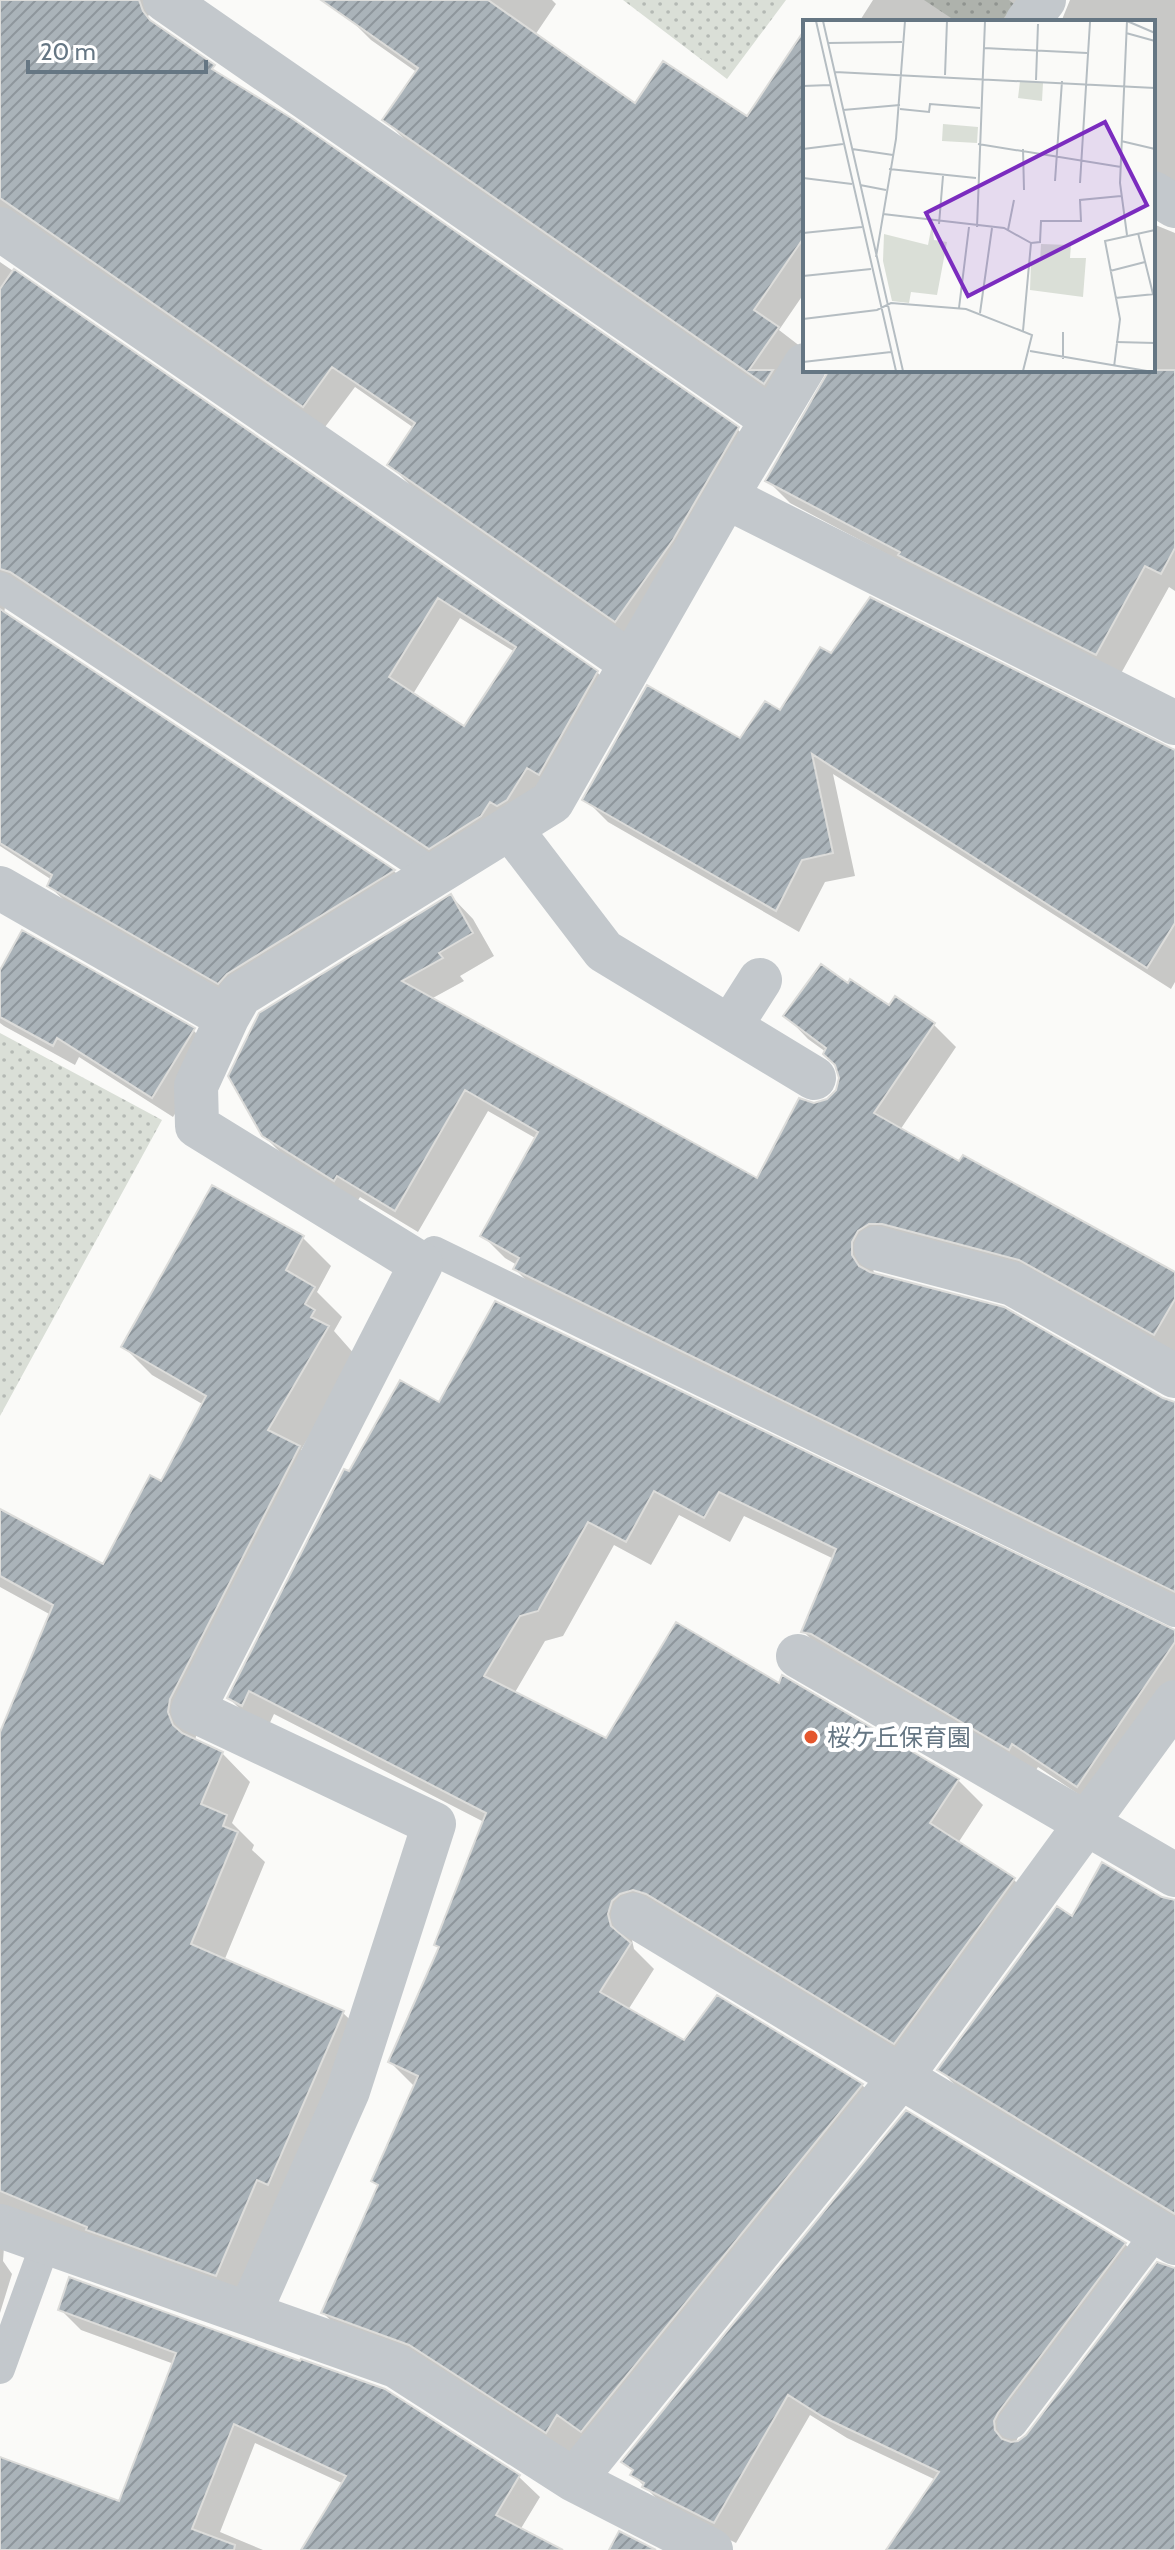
<svg xmlns="http://www.w3.org/2000/svg" width="1175" height="2550" font-family="Cabin,'Noto Sans JP',sans-serif">
<style>
.park{fill:url(#park-dots)}
.shadow{fill:#0003;fill-rule:evenodd}
.building{fill:url(#building-hatch);stroke:#dcdcda;stroke-width:2;fill-rule:evenodd}
.lines{fill:none;stroke-linecap:round;stroke-linejoin:round}
.service{stroke:#c3c8cc;stroke-width:30}
.minor{stroke:#c3c8cc;stroke-width:44}
.poi-dot{fill:#e4572e;stroke:#fff;stroke-width:3}
.labels{text-anchor:middle;dominant-baseline:central;stroke-width:8;stroke-linejoin:round;paint-order:stroke}
.poi-label{font-size:24px;fill:#657683;stroke:#fff;text-anchor:start}
.inset-road{fill:none;stroke:#b5bdc2;stroke-width:2}
.view{fill:#7b2cbf;fill-opacity:0.15;stroke:#7b2cbf;stroke-width:4}
.inset-edge{fill:none;stroke:#657683;stroke-width:4}
</style>
<defs>
<pattern id="park-dots" width="8" height="8" patternUnits="userSpaceOnUse" patternTransform="scale(2)"><rect width="8" height="8" fill="#dadfd7"/><path d="M2 2h.1M6 6h.1" fill="none" stroke="#b4b9b4" stroke-width="1.8" stroke-linecap="round"/></pattern>
<pattern id="building-hatch" width="6" height="6" patternUnits="userSpaceOnUse" patternTransform="scale(2)"><rect width="6" height="6" fill="#aab3b9"/><path d="M-1 1l2-2M0 6l6-6M5 7l2-2" fill="none" stroke="#8e969c"/></pattern>
</defs>
<rect width="100%" height="100%" fill="#fafaf8"/>
<path class="park" d="M 623,0 L 786,0 L 727,79 Z
M 924,0 L 1009,0 L 1014,4 L 1001,22 L 957,22 Z
M 0,1033 L 162,1120 L 0,1416 Z"/>
<path class="shadow" d="M 0,0 L 159,0 L 104,81 L 737,429 L 759,450 L 637,642 L 411,486 L 389,464 L 414,428 L 355,387 L 325,427 L 0,238 Z
M 356,0 L 552,0 L 556,4 L 535,35 L 635,106 L 747,119 L 805,72 L 805,292 L 779,330 L 805,350 L 788,405 L 407,142 L 384,119 L 418,73 L 371,40 L 348,17 Z
M 873,0 L 1057,0 L 1036,22 L 859,22 Z
M 1070,0 L 1175,0 L 1175,191 L 1153,207 L 1153,22 L 1061,22 Z
M 1153,224 L 1175,233 L 1175,591 L 1169,587 L 1119,677 L 790,503 L 767,480 L 830,370 L 1153,370 Z
M 0,262 L 597,672 L 618,694 L 561,795 L 452,869 L 6,600 L 4,614 L 394,871 L 415,892 L 240,1004 L 71,907 L 49,886 L 52,880 L 0,846 ZM 460,618 L 515,652 L 464,729 L 413,694 Z
M 832,656 L 1175,749 L 1175,982 L 1171,989 L 833,774 L 855,876 L 825,882 L 799,932 L 608,822 L 585,799 L 741,741 L 780,713 Z
M 451,896 L 473,919 L 494,956 L 460,976 L 464,981 L 431,999 L 758,1181 L 814,1105 L 828,1101 L 838,1091 L 841,1078 L 838,1066 L 826,1052 L 808,1039 L 786,1016 L 849,986 L 889,1008 L 933,1024 L 956,1047 L 900,1130 L 1175,1275 L 1175,1355 L 1050,1284 L 873,1266 L 874,1275 L 1162,1400 L 1175,1403 L 1175,1602 L 537,1291 L 515,1269 L 517,1265 L 505,1258 L 483,1236 L 537,1139 L 488,1111 L 418,1232 L 360,1197 L 357,1202 L 287,1159 L 263,1135 Z
M 0,974 L 193,1030 L 214,1051 L 173,1117 L 79,1057 L 75,1065 L 4,1026 L 0,1023 Z
M 213,1187 L 303,1238 L 331,1266 L 317,1292 L 342,1317 L 334,1331 L 356,1356 L 301,1450 L 327,1476 L 198,1727 L 195,1741 L 222,1753 L 250,1782 L 232,1823 L 254,1845 L 252,1850 L 265,1862 L 224,1961 L 342,2012 L 371,2040 L 244,2303 L 4,2247 L 3,2261 L 12,2274 L 0,2313 L 0,1738 L 51,1615 L 0,1587 L 0,1511 L 104,1567 L 162,1484 L 204,1405 L 152,1375 L 124,1347 Z
M 440,1405 L 1175,1630 L 1175,1703 L 1102,1810 L 1038,1767 L 1034,1773 L 828,1656 L 803,1631 L 834,1559 L 744,1516 L 730,1542 L 679,1515 L 651,1565 L 614,1545 L 563,1636 L 545,1641 L 514,1694 L 606,1741 L 780,1686 L 958,1780 L 983,1805 L 958,1843 L 1014,1880 L 1039,1905 L 920,2067 L 632,1940 L 634,1949 L 654,1969 L 628,2010 L 685,2043 L 862,2085 L 887,2110 L 572,2456 L 348,2337 L 323,2313 L 379,2187 L 373,2181 L 415,2087 L 390,2062 L 441,1948 L 484,1822 L 274,1714 L 267,1729 L 254,1723 L 229,1698 L 350,1474 Z
M 1162,1899 L 1175,1902 L 1175,2220 L 961,2091 L 940,2070 L 1072,1919 Z
M 907,2112 L 1125,2244 L 1146,2266 L 1019,2435 L 1014,2446 L 1028,2436 L 1175,2270 L 1175,2550 L 888,2550 L 936,2480 L 847,2438 L 810,2415 L 736,2543 L 666,2508 L 633,2475 L 635,2472 L 624,2461 Z
M 60,2309 L 301,2364 L 384,2390 L 519,2477 L 540,2497 L 520,2530 L 559,2550 L 304,2550 L 344,2484 L 255,2443 L 220,2532 L 263,2550 L 0,2550 L 0,2476 L 120,2504 L 174,2364 L 81,2330 Z"/>
<path class="building" d="M 0,0 L 139,0 L 143,11 L 150,20 L 215,65 L 212,69 L 293,119 L 739,427 L 673,540 L 615,622 L 387,465 L 415,423 L 332,367 L 303,407 L 0,198 Z
M 321,0 L 488,0 L 635,103 L 663,61 L 747,116 L 805,29 L 805,236 L 754,310 L 779,327 L 749,370 L 773,370 L 764,384 L 382,120 L 418,68 Z
M 14,269 L 598,671 L 539,775 L 527,768 L 507,800 L 497,806 L 490,802 L 481,816 L 429,849 L 10,572 L 0,569 L 0,289 ZM 438,598 L 516,647 L 464,726 L 389,677 Z
M 829,370 L 1175,370 L 1175,548 L 1161,574 L 1145,566 L 1096,655 L 898,555 L 900,552 L 765,481 Z
M 870,597 L 1175,750 L 1175,923 L 1147,968 L 812,754 L 833,853 L 802,860 L 776,911 L 582,800 L 647,685 L 740,738 L 765,701 L 780,710 L 820,647 L 831,653 Z
M 0,609 L 395,870 L 227,974 L 218,984 L 47,886 L 52,875 L 0,843 Z
M 451,894 L 473,933 L 439,953 L 443,958 L 402,981 L 757,1178 L 799,1098 L 814,1103 L 827,1099 L 836,1090 L 839,1078 L 835,1065 L 823,1054 L 826,1048 L 783,1016 L 821,964 L 848,983 L 850,979 L 889,1005 L 895,996 L 935,1023 L 874,1113 L 959,1161 L 963,1155 L 1175,1272 L 1175,1299 L 1154,1335 L 1019,1260 L 882,1224 L 869,1224 L 858,1231 L 852,1242 L 852,1255 L 859,1266 L 870,1272 L 1004,1307 L 1163,1398 L 1175,1402 L 1175,1592 L 513,1269 L 519,1258 L 480,1236 L 538,1132 L 465,1090 L 395,1211 L 337,1176 L 334,1181 L 262,1136 L 228,1076 L 259,1013 Z
M 22,930 L 195,1028 L 152,1098 L 57,1038 L 53,1046 L 0,1017 L 0,970 Z
M 212,1185 L 304,1236 L 286,1270 L 315,1287 L 305,1304 L 315,1310 L 311,1317 L 329,1326 L 268,1430 L 300,1446 L 170,1699 L 168,1712 L 173,1725 L 182,1733 L 223,1752 L 201,1804 L 227,1815 L 223,1826 L 238,1832 L 191,1944 L 344,2011 L 268,2185 L 257,2180 L 216,2276 L 86,2230 L 87,2227 L 0,2191 L 0,1732 L 53,1605 L 0,1576 L 0,1509 L 103,1564 L 150,1475 L 161,1481 L 206,1396 L 121,1347 Z
M 495,1301 L 1175,1630 L 1175,1642 L 1077,1787 L 1012,1744 L 1009,1750 L 811,1634 L 801,1632 L 836,1549 L 719,1492 L 704,1518 L 654,1491 L 626,1542 L 588,1522 L 538,1611 L 520,1616 L 484,1676 L 606,1738 L 676,1622 L 779,1683 L 782,1675 L 959,1779 L 930,1823 L 1015,1878 L 894,2044 L 646,1894 L 633,1890 L 620,1894 L 612,1901 L 608,1914 L 611,1926 L 631,1943 L 600,1992 L 684,2040 L 717,1995 L 863,2084 L 581,2432 L 557,2415 L 546,2433 L 409,2345 L 321,2313 L 378,2185 L 371,2181 L 418,2076 L 388,2062 L 439,1947 L 434,1945 L 486,1813 L 249,1691 L 242,1706 L 227,1698 L 344,1469 L 349,1471 L 400,1380 L 439,1402 Z
M 1102,1862 L 1162,1897 L 1175,1900 L 1175,2214 L 937,2070 L 1057,1906 L 1072,1916 Z
M 906,2110 L 1126,2243 L 998,2413 L 994,2421 L 995,2430 L 1002,2439 L 1011,2442 L 1018,2441 L 1026,2435 L 1157,2262 L 1175,2268 L 1175,2550 L 886,2550 L 939,2472 L 823,2417 L 788,2395 L 714,2523 L 642,2487 L 644,2483 L 630,2475 L 633,2470 L 621,2462 Z
M 69,2277 L 300,2361 L 301,2359 L 385,2389 L 520,2475 L 496,2515 L 563,2550 L 301,2550 L 346,2476 L 234,2424 L 192,2529 L 235,2545 L 234,2550 L 0,2550 L 0,2457 L 119,2501 L 176,2353 L 58,2310 Z
M 619,2531 L 656,2550 L 609,2550 Z"/>
<g class="lines">
<path class="service" d="M 0,587 L 436,875
M 421,1264 L 434,1251 L 1175,1612
M 0,2369 L 46,2242
M 1012,2424 L 1157,2232"/>
<path class="minor" d="M 165,0 L 771,419
M 1027,22 L 1044,0
M 1153,193 L 1175,206
M 0,229 L 631,663
M 726,497 L 1175,723
M 510,828 L 604,951 L 814,1078
M 0,888 L 227,1018 L 240,995 L 552,802 L 726,497 L 805,365
M 227,1018 L 196,1086 L 197,1126 L 421,1264 L 193,1710 L 434,1824 L 348,2091 L 249,2314
M 730,1027 L 760,980
M 876,1248 L 1013,1284 L 1175,1376
M 798,1656 L 1175,1875
M 633,1915 L 1175,2243
M 0,2226 L 396,2366 L 574,2480 L 711,2550
M 574,2480 L 900,2078 L 1175,1702"/>
</g>
<circle class="poi-dot" cx="811" cy="1737" r="8"/>
<g class="labels">
<g class="poi-label">
<text x="827" y="1737">桜ケ丘保育園</text>
</g>
</g>
<g transform="translate(803 20)">
<rect width="352" height="352" fill="#fafaf8"/>
<path d="M 217,61 L 240,63 L 239,81 L 215,78 ZM 140,104 L 175,107 L 174,123 L 139,121 ZM 129,204 L 131,220 L 144,222 L 134,275 L 108,272 L 106,283 L 89,281 L 80,241 L 81,214 L 125,225 ZM 238,224 L 268,225 L 267,238 L 283,238 L 280,277 L 227,270 L 228,242 L 237,242 Z" fill="#dadfd7"/>
<path class="inset-road" d="M 13,1 L 93,351M 20,1 L 100,351M 209,1 L 323,1M 324,1 L 352,13M 323,13 L 352,21M 25,23 L 99,22M 181,28 L 284,33M 32,52 L 352,68M 142,55 L 144,1M 233,60 L 235,4M 0,66 L 27,65M 97,89 L 126,92 L 127,84 L 177,88M 40,90 L 97,85M 318,121 L 352,129M 175,124 L 318,147M 0,129 L 40,124M 49,129 L 90,135M 220,129 L 221,170M 86,149 L 173,158M 0,158 L 49,164M 252,161 L 259,61M 277,163 L 287,2M 57,165 L 83,170M 80,194 L 201,208 L 228,223 L 220,311M 136,204 L 140,156M 174,207 L 182,1M 205,210 L 211,180M 0,213 L 59,207M 335,213 L 350,274M 324,215 L 317,163 L 324,1M 228,223 L 237,222 L 238,201 L 278,201 L 277,180 L 318,176M 73,237 L 93,119 L 102,1M 307,251 L 342,242M 0,256 L 68,249M 312,278 L 352,274M 156,288 L 166,207M 177,293 L 189,208M 0,299 L 74,290 L 88,283 L 163,289 L 229,315 L 220,351M 260,312 L 260,339M 313,322 L 352,323M 227,331 L 344,351M 0,342 L 88,332M 311,347 L 317,299 L 302,221 L 352,210"/>
<path class="view" d="M 302,102 L 344,185 L 165,276 L 123,193 Z"/>
<rect width="352" height="352" class="inset-edge"/>
</g>
<path d="M28 60v12h178v-12" fill="none" stroke="#657683" stroke-width="4"/>
<text x="40" y="60" font-size="24" fill="#657683" stroke="#ffffff" stroke-width="6" paint-order="stroke">20 m</text>
</svg>
